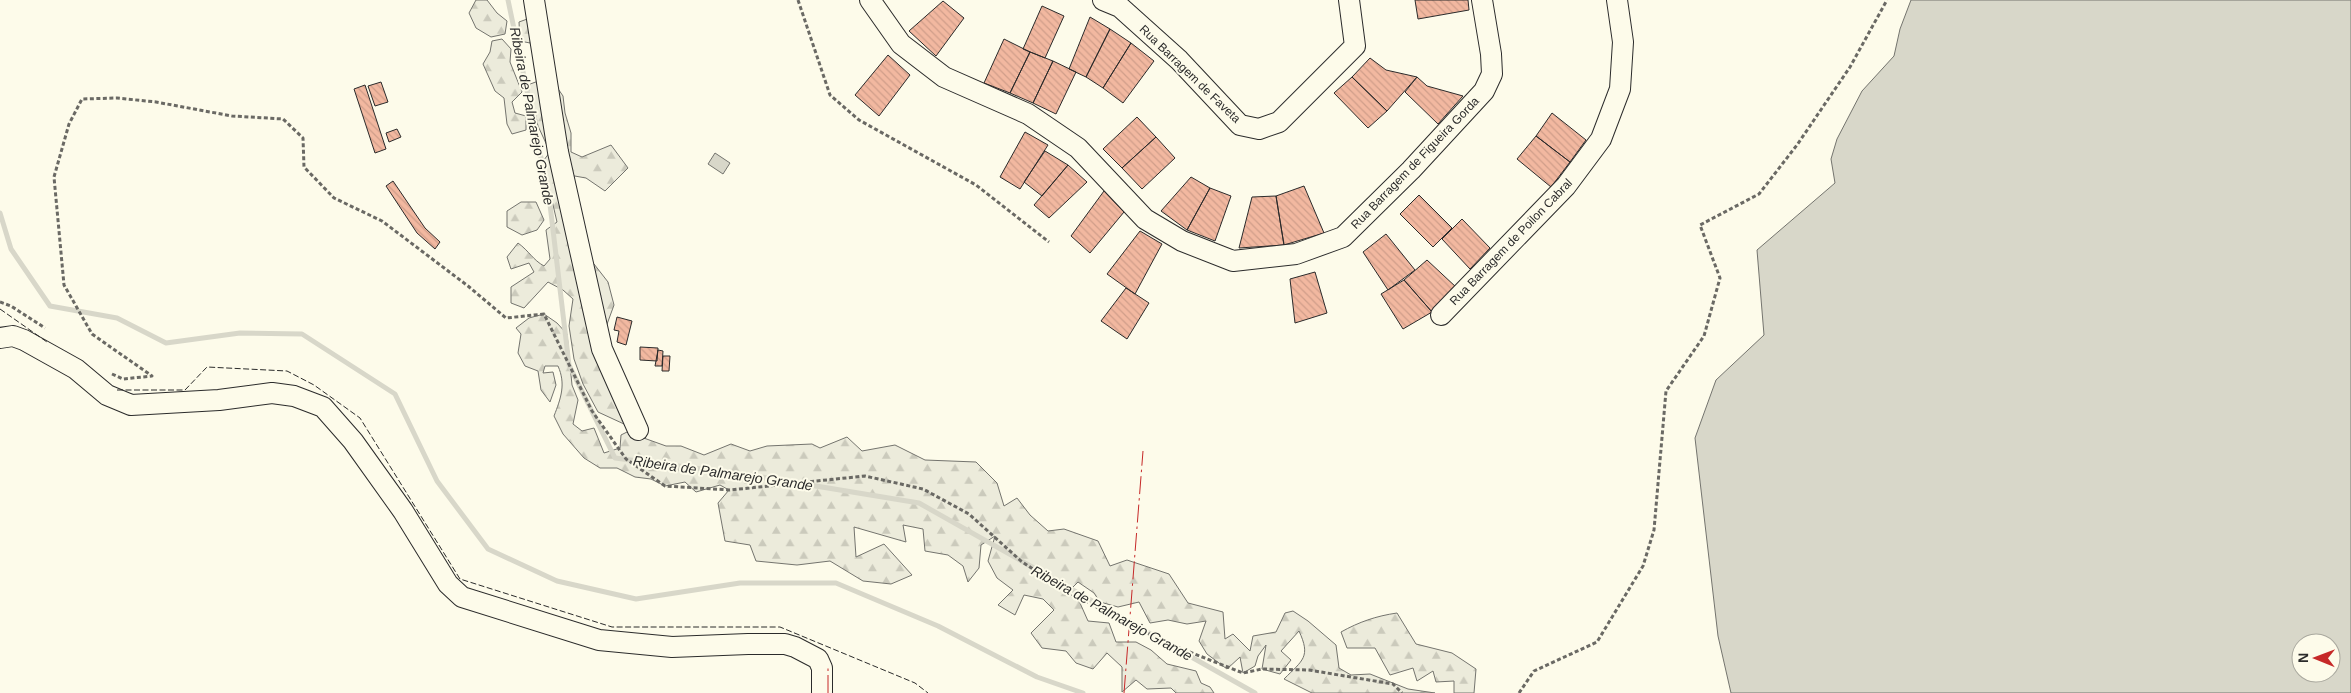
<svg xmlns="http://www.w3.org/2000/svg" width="2351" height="693" font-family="Helvetica,sans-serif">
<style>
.forest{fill:url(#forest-firs);stroke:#74746e}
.water{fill:#d8d7c9;stroke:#74746e;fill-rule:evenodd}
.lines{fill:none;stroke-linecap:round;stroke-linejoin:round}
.stream{stroke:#d8d7c9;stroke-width:5}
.building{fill:url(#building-back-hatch);stroke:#2b2b2b}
.minor-casing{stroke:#2b2b2b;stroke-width:22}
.path{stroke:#6a6964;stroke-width:3;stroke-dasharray:4 2.5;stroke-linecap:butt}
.minor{stroke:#fdfbea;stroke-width:20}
.fence{stroke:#2b2b2b;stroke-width:1;stroke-dasharray:6 2.5;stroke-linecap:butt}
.power{stroke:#c62828;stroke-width:1;stroke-dasharray:18 4 2.5 4;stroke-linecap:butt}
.labels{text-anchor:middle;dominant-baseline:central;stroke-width:4;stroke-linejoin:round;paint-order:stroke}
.street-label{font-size:12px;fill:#2b2b2b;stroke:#fdfbea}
.water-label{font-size:14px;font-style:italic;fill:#2b2b2b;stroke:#fdfbea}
</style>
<defs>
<pattern id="forest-firs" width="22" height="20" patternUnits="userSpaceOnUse" patternTransform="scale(1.25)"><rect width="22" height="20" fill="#ecebdb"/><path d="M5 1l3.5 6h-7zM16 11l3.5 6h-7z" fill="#cbcabc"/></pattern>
<pattern id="building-back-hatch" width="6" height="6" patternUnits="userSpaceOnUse" patternTransform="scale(1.25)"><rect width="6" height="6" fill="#f2b8a0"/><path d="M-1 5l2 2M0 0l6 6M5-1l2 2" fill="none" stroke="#d09e8a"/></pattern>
</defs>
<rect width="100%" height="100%" fill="#fdfbea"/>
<path class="forest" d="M 476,0 L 487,0 L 497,13 L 507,21 L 505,34 L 491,37 L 476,28 L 469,13 Z
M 530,18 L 533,34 L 530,43 L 520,41 L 519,22 Z
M 502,39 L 511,49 L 510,62 L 522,92 L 512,102 L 515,113 L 526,116 L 526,130 L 512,134 L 507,124 L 504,98 L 495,91 L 483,64 L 490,52 L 492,41 Z
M 550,77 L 563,96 L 565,113 L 571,133 L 571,152 L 582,157 L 611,145 L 628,168 L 605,191 L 586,178 L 569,175 L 574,247 L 594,264 L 608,282 L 614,305 L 606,327 L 623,411 L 624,424 L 598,412 L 583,384 L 574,359 L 569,326 L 573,299 L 563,290 L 548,282 L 524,308 L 511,303 L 511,287 L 534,272 L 529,263 L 511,269 L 507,257 L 518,243 C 529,251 533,260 544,266 L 550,259 L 546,230 L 557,222 L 550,192 L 537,169 L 550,152 L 538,126 L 535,112 L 525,108 L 530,84 Z
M 521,202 L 536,202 L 544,220 L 537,230 L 522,235 L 507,227 L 507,211 Z
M 544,314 L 557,323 L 567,334 L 572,385 L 578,400 L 573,424 L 582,431 L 594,428 L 604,453 L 620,448 L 621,435 L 627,432 L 666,446 L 681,446 L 704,455 L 731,444 L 750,451 L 767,446 L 812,444 L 820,448 L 847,437 L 862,451 L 895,445 L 925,460 L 976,462 L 997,483 L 1004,506 L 1017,498 L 1030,515 L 1048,531 L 1064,529 L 1098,541 L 1110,566 L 1127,560 L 1169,574 L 1188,603 L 1223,612 L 1225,639 L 1233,634 L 1250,651 L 1253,636 L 1276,632 L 1285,613 L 1293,611 L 1308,621 L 1336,645 L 1339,668 L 1351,675 L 1370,674 L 1408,689 L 1435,693 L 1312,693 L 1284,679 C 1303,660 1311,657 1299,631 L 1281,651 L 1291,660 L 1280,674 L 1262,669 L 1266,645 L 1258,656 L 1255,666 L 1243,673 L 1240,657 L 1227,669 L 1207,654 L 1199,641 L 1206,621 L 1187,624 L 1168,620 L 1150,623 L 1139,602 L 1118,607 L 1100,602 L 1094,593 L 1078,582 L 1068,592 L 1080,603 L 1088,621 L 1109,623 L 1116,642 L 1136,642 L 1151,650 L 1167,664 L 1196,671 L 1201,683 L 1210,687 L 1214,693 L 1176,693 L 1171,688 L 1147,689 L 1136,680 L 1122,692 L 1122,667 L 1107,653 L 1093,669 L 1076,663 L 1066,651 L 1042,648 L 1031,633 L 1054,610 L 1043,599 L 1024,595 L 1015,615 L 998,605 L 1013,590 L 997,578 L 988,561 L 995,536 L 981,545 L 979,568 L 968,582 L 963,566 L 948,555 L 925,551 L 923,529 L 903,525 L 906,542 L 854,527 L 856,557 L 884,544 L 912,575 L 891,584 L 863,581 L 830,561 L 797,565 L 756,561 L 750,545 L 725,541 L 718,503 L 729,490 L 720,485 L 696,492 L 685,482 L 665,486 L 651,479 L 635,477 L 617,468 L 600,468 L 584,458 L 563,434 L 554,416 C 561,398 566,384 558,366 L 545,366 L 543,373 L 553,372 L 556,385 L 550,402 L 541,390 L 538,371 L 525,366 L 518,353 L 521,334 L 516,328 L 529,318 Z
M 1397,613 L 1416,644 L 1452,653 L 1476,669 L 1474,693 L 1454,693 L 1454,681 L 1436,682 L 1433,671 L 1417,681 L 1413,668 L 1390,675 L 1375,648 L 1347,648 L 1341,632 C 1359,622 1376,616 1397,613 Z"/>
<path class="water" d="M 1911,0 L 2351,0 L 2351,693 L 1731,693 L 1718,636 L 1695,438 L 1716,380 L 1764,335 L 1757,250 L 1835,183 L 1831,159 L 1837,139 L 1862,91 L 1894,56 L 1900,29 ZM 2301,643 L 2331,643 L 2331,673 L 2301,673 Z
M 715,153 L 730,163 L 723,174 L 708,164 Z"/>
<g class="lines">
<path class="stream" d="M 508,0 L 549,196 L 569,365 L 615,458 L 749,475 L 919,503 L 1255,693
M 0,213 L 11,249 L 50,306 L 117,318 L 166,343 L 240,333 L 302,334 L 395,394 L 437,481 L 488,549 L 557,581 L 636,599 L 740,583 L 836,583 L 938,626 L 1037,677 L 1083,693"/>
</g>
<path class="building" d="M 1415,0 L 1468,0 L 1469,10 L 1418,19 Z
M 943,1 L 964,18 L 936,56 L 909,31 Z
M 1042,6 L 1064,16 L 1045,58 L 1023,49 Z
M 1090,17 L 1110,29 L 1086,77 L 1069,69 Z
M 1110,29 L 1131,43 L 1103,88 L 1086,77 Z
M 1004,39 L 1030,52 L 1010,93 L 984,83 Z
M 1131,43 L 1154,61 L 1123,103 L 1103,88 Z
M 1030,52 L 1053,61 L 1033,103 L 1010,93 Z
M 888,55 L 910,75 L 879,116 L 855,95 Z
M 1370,58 L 1386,70 L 1417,77 L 1387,111 L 1352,77 Z
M 1053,61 L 1076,72 L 1056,114 L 1033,103 Z
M 1352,77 L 1387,111 L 1368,128 L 1334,93 Z
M 1417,77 L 1427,86 L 1463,96 L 1438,124 L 1405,92 Z
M 381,82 L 388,102 L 375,106 L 368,86 Z
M 365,85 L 386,149 L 375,153 L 354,89 Z
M 1552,113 L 1586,140 L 1570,162 L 1536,136 Z
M 1137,117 L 1156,137 L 1122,168 L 1103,149 Z
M 397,129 L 401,137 L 389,142 L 386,133 Z
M 1025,132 L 1048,145 L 1020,189 L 1000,177 Z
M 1536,136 L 1570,162 L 1551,187 L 1517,159 Z
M 1156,137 L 1175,158 L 1142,189 L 1122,168 Z
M 1045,151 L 1068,165 L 1042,196 L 1024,182 Z
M 1068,165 L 1087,182 L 1049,218 L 1034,205 Z
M 1191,177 L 1210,188 L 1187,230 L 1161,211 Z
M 393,181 L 425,228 L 440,242 L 435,249 L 417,233 L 386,186 Z
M 1304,186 L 1324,233 L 1284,245 L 1276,196 Z
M 1210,188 L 1231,196 L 1215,241 L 1187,230 Z
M 1104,191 L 1124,212 L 1090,253 L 1071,236 Z
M 1419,195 L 1452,228 L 1433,247 L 1400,214 Z
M 1276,196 L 1284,245 L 1239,248 L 1252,197 Z
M 1462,219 L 1490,248 L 1470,269 L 1442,239 Z
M 1140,231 L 1162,244 L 1135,294 L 1107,274 Z
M 1386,234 L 1415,270 L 1388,290 L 1363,252 Z
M 1427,260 L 1457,288 L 1432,312 L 1404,280 Z
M 1315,272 L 1327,313 L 1295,323 L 1290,279 Z
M 1404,280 L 1432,312 L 1403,329 L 1381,294 Z
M 1126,288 L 1149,303 L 1127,339 L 1101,321 Z
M 617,317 L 632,321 L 626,345 L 617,342 L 619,331 L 614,330 Z
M 640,347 L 658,348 L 657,361 L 640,360 Z
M 658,350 L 663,351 L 662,366 L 655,366 Z
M 663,356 L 670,356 L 669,371 L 662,371 Z"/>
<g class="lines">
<defs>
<path id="minor" d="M 534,0 L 558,152 L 602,349 L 638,430
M 870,0 L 901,44 L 944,77 L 1028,114 L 1078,148 L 1145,219 L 1182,241 L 1233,261 L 1296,254 L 1343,237 L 1411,170 L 1484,91 L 1492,74 L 1491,54 L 1482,0
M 1103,0 L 1120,7 L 1179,60 L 1240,125 L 1259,129 L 1279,122 L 1355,46 L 1349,0
M 1441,315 L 1566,186 L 1601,139 L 1620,89 L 1623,42 L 1617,0
M 0,338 L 13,336 L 24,340 L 76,369 L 107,395 L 131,405 L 219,400 L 272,393 L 294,396 L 323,407 L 353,441 L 403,511 L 448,584 L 462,597 L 599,640 L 672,647 L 748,644 L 785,644 L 795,647 L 818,659 L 822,668 L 822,693"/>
</defs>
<use href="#minor" class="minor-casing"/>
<path class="path" d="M 798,0 L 830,95 L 859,120 L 976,185 L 1049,242
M 0,302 L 11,306 L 45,328
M 112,374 L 123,379 L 152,376 L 92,334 L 64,285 L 54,177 L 69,124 L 82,99 L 117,98 L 156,102 L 232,116 L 283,119 L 303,138 L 304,167 L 334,198 L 382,221 L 468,286 L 506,318 L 544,314 L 592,411 L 626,459 L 665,486 L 730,490 L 865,476 L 923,489 L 969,514 L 1021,561 L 1067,592 L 1169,644 L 1243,673 L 1262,669 L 1309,670 L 1393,684 L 1402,693
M 1519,693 L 1534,671 L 1597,642 L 1643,566 L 1654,530 L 1666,391 L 1704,336 L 1720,278 L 1700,225 L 1759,194 L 1797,145 L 1850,67 L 1887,0"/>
<use href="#minor" class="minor"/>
<path class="fence" d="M 0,309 L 47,342
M 117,390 L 185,390 L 207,367 L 287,371 L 314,385 L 360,418 L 460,579 L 612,627 L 780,627 L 915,683 L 928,693"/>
<path class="power" d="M 828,693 L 828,665
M 1124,693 L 1143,451"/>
</g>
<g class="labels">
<g class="street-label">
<text transform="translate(1190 74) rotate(44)">Rua Barragem de Faveta</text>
<text transform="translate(1415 163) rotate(-46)">Rua Barragem de Figueira Gorda</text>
<text transform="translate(1511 242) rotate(-46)">Rua Barragem de Poilon Cabral</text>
</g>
<g class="water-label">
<text transform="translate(532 116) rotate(79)">Ribeira de Palmarejo Grande</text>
<text transform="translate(723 473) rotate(8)">Ribeira de Palmarejo Grande</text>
<text transform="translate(1112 613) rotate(29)">Ribeira de Palmarejo Grande</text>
</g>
</g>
<g transform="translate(2316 658) rotate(271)"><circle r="24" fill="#fdfbea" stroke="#a9a89e"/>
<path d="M0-4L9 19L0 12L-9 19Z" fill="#c62828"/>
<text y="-8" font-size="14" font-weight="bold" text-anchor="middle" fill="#2b2b2b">N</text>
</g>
</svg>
